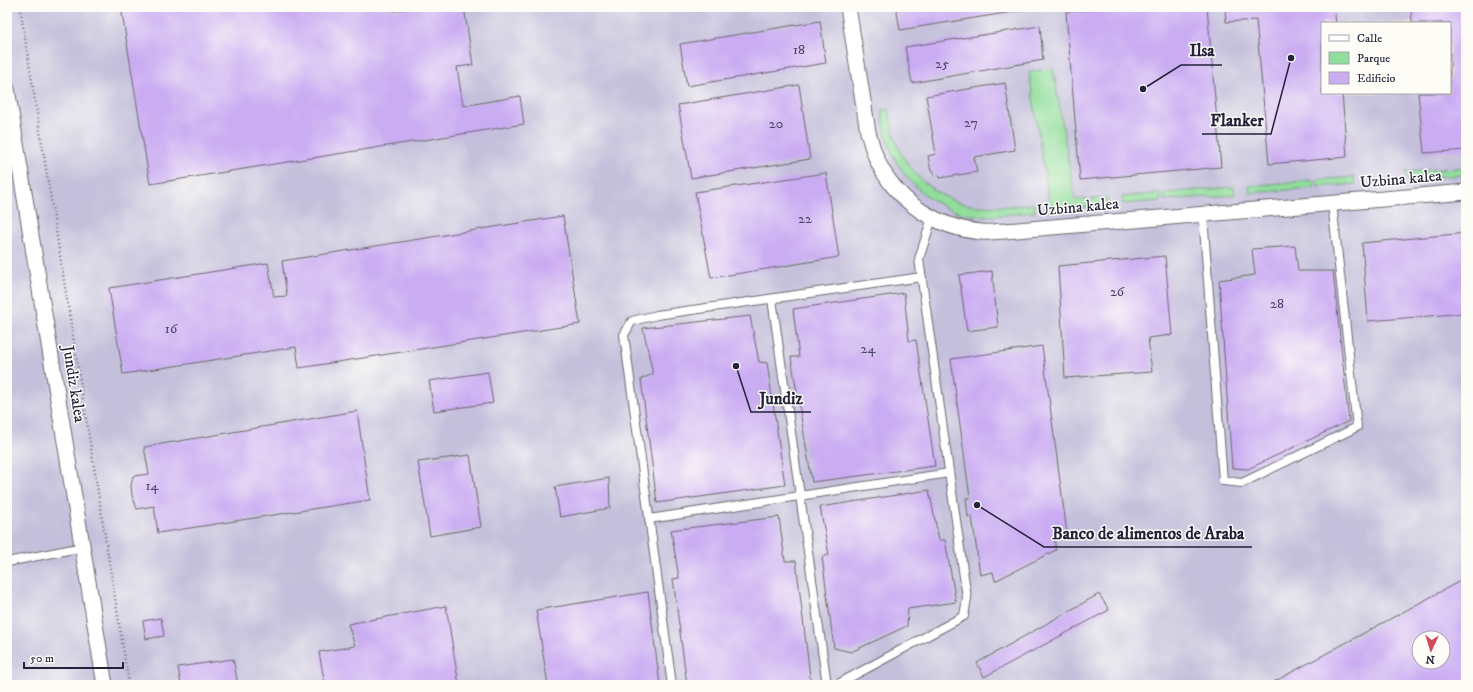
<svg xmlns="http://www.w3.org/2000/svg" width="1473" height="692" font-family="'IM FELL DW Pica',serif">
<style>
.industrial{fill:#c4c0db;fill-rule:evenodd}
.green{fill:#91dd9b;stroke:#5a806b}
.building{fill:#caacf2;fill-rule:evenodd}
.lines{fill:none;stroke-linecap:round;stroke-linejoin:round}
.service-casing{stroke:#6b676e;stroke-width:10}
.minor-casing{stroke:#6b676e;stroke-width:17}
.path{stroke:#6b676e;stroke-width:2.5;stroke-dasharray:1 3;stroke-linecap:butt}
.service{stroke:#fff;stroke-width:8}
.minor{stroke:#fff;stroke-width:15}
.labels{text-anchor:middle;dominant-baseline:central;stroke-width:3;stroke-linejoin:round;paint-order:stroke}
.number-label{font-size:14px;fill:#4c4469}
.street-label{font-size:16px;fill:#22223b;stroke:#fdfcf7}
.leader{fill:none;stroke:#22223b;stroke-width:1.5}
.callout-dot{fill:#22223b;stroke:#fdfcf7;stroke-width:1.5}
.callout-label{font-size:17px;text-anchor:middle;font-weight:bold;fill:#22223b;stroke:#fdfcf7;stroke-width:3;stroke-linejoin:round;paint-order:stroke}
</style>
<rect width="100%" height="100%" fill="#fdfcf7"/>
<filter id="ink" filterUnits="userSpaceOnUse"><feTurbulence type="fractalNoise" baseFrequency=".025" numOctaves="2"/><feDisplacementMap in="SourceGraphic" scale="8" xChannelSelector="R" yChannelSelector="G"/><feConvolveMatrix kernelMatrix="1 2 1 2 8 2 1 2 1" color-interpolation-filters="sRGB"/></filter>
<filter id="wash" filterUnits="userSpaceOnUse"><feTurbulence type="fractalNoise" baseFrequency=".012" numOctaves="4" result="noise"/><feDisplacementMap in="SourceGraphic" scale="16" xChannelSelector="R" yChannelSelector="G"/><feGaussianBlur stdDeviation="0.9" result="paint"/><feColorMatrix in="noise" values="0 0 0 0 0 0 0 0 0 0 0 0 0 0 0 0 0 1.4 0 .05"/><feComposite in="paint" operator="in"/></filter>
<g filter="url(#wash)">
<rect width="100%" height="100%" fill="#f3e6cd"/>
<path class="industrial" d="M 7,7 L 1466,7 L 1466,685 L 7,685 ZM 1322,23 L 1450,23 L 1450,93 L 1322,93 ZM 1419,638 L 1443,638 L 1443,662 L 1419,662 Z"/>
<path class="green" d="M 1053,68 L 1075,200 L 1107,198 L 1107,205 L 1047,211 L 1046,203 L 1049,203 L 1029,72 Z
M 889,109 C 891,121 893,133 897,144 C 910,177 943,204 979,206 C 997,207 1016,206 1034,204 L 1035,212 C 1014,213 992,218 971,215 C 936,210 902,181 890,148 C 885,136 884,123 881,110 Z
M 1466,167 L 1466,175 L 1407,179 L 1406,172 Z
M 1354,177 L 1355,184 L 1318,187 L 1316,180 Z
M 1313,180 L 1314,188 L 1250,193 L 1249,186 Z
M 1234,187 L 1235,195 L 1164,200 L 1164,193 Z
M 1160,193 L 1161,201 L 1123,204 L 1122,197 Z"/>
<g id="blocks">
<path class="building" d="M 121,7 L 393,7 L 394,11 L 415,7 L 464,7 L 473,65 L 457,67 L 463,106 L 520,96 L 524,124 L 150,184 Z
M 896,7 L 1036,7 L 1037,8 L 900,30 Z
M 1117,7 L 1207,7 L 1221,167 L 1080,180 L 1066,12 Z
M 1225,7 L 1334,7 L 1336,23 L 1322,23 L 1322,93 L 1342,93 L 1347,157 L 1269,164 L 1256,20 L 1226,22 Z
M 1411,7 L 1466,7 L 1466,150 L 1424,153 L 1418,93 L 1450,93 L 1450,23 L 1412,23 Z
M 820,21 L 826,63 L 687,86 L 680,44 Z
M 1040,26 L 1043,60 L 912,83 L 905,47 Z
M 1005,83 L 1015,150 L 974,157 L 977,172 L 940,178 L 939,175 L 934,176 L 934,171 L 931,171 L 928,156 L 936,154 L 926,96 Z
M 799,85 L 810,159 L 691,178 L 678,105 Z
M 826,173 L 839,257 L 711,278 L 695,192 Z
M 563,216 L 580,324 L 299,368 L 296,347 L 123,374 L 109,288 L 268,263 L 274,297 L 287,296 L 282,261 Z
M 1466,233 L 1466,313 L 1368,321 L 1362,243 Z
M 1295,246 L 1298,271 L 1333,271 L 1349,421 L 1248,469 L 1232,468 L 1219,280 L 1255,275 L 1252,249 Z
M 1165,256 L 1172,335 L 1148,338 L 1152,372 L 1065,378 L 1058,266 Z
M 992,271 L 998,327 L 967,331 L 959,275 Z
M 904,293 L 909,341 L 916,340 L 935,466 L 812,482 L 791,357 L 799,357 L 793,309 Z
M 750,316 L 759,362 L 767,363 L 785,485 L 657,503 L 641,379 L 653,374 L 643,328 Z
M 1042,346 L 1067,533 L 1054,536 L 1056,550 L 995,581 L 993,572 L 980,575 L 972,516 L 968,517 L 966,498 L 970,498 L 951,359 Z
M 488,372 L 493,403 L 434,411 L 429,381 Z
M 357,411 L 370,500 L 158,533 L 154,506 L 137,509 L 132,495 L 131,486 L 133,476 L 149,474 L 144,447 Z
M 470,455 L 481,527 L 430,536 L 418,462 Z
M 609,478 L 610,508 L 560,517 L 555,487 Z
M 929,490 L 939,540 L 945,540 L 956,602 L 908,609 L 907,626 L 851,652 L 834,648 L 822,557 L 829,555 L 820,507 Z
M 779,517 L 785,561 L 796,561 L 811,685 L 687,685 L 673,579 L 679,578 L 671,530 Z
M 1462,580 L 1466,587 L 1466,685 L 1268,685 ZM 1419,638 L 1443,638 L 1443,662 L 1419,662 Z
M 648,592 L 660,685 L 548,685 L 536,610 Z
M 1099,594 L 1109,610 L 984,677 L 977,663 Z
M 446,606 L 459,685 L 325,685 L 319,652 L 355,646 L 348,624 Z
M 161,618 L 164,636 L 146,639 L 143,621 Z
M 233,659 L 238,685 L 181,685 L 178,667 Z"/>
</g>
</g>
<g filter="url(#ink)">
<use href="#blocks" fill-opacity="0" stroke="#6b676e" stroke-width="1"/>
<g class="lines">
<defs>
<path id="service" d="M 1203,215 L 1223,481 L 1242,483 L 1357,427 L 1332,203
M 772,299 L 827,685
M 649,519 L 949,473
M 7,562 L 83,547
M 672,685 L 624,335 L 632,321 L 657,315 L 922,277
M 836,685 L 964,616 L 967,598 L 919,259 L 932,218"/>
<path id="minor" d="M 848,7 L 868,132 C 871,143 874,155 880,166 C 900,204 939,228 981,232 C 989,233 997,231 1005,231 L 1466,192
M 7,89 L 105,685"/>
</defs>
<use href="#service" class="service-casing"/>
<use href="#minor" class="minor-casing"/>
<path class="path" d="M 20,7 L 129,685"/>
<use href="#service" class="service"/>
<use href="#minor" class="minor"/>
</g>
</g>
<g class="labels">
<g class="number-label">
<text x="799" y="50">18</text>
<text x="942" y="64">25</text>
<text x="971" y="123">27</text>
<text x="776" y="124">20</text>
<text x="805" y="219">22</text>
<text x="1117" y="292">26</text>
<text x="1277" y="304">28</text>
<text x="171" y="329">16</text>
<text x="868" y="349">24</text>
<text x="152" y="486">14</text>
</g>
<g class="street-label">
<text transform="translate(1401 179) rotate(-5)">Uzbina kalea</text>
<text transform="translate(1078 207) rotate(-5)">Uzbina kalea</text>
<text transform="translate(74 384) rotate(81)">Jundiz kalea</text>
</g>
</g>
<path class="leader" d="M1143 89L1181 65H1222M1291 58L1271 134H1202M736 366L751 412H811M977 505L1044 547H1252"/>
<g class="callout-dot">
<circle cx="1143" cy="89" r="4"/>
<circle cx="1291" cy="58" r="4"/>
<circle cx="736" cy="366" r="4"/>
<circle cx="977" cy="505" r="4"/>
</g>
<g class="callout-label">
<text x="1202" y="56">Ilsa</text>
<text x="1237" y="126">Flanker</text>
<text x="781" y="404">Jundiz</text>
<text x="1148" y="539">Banco de alimentos de Araba</text>
</g>
<rect width="1473" height="692" fill="none" stroke="#fdfcf7" stroke-width="24"/>
<rect x="1321" y="22" width="130" height="72" fill="#fdfcf7" stroke="#a5a5ac"/>
<rect x="1329" y="35" width="20" height="6" fill="#ffffff" stroke="#a5a5ac"/>
<text x="1357" y="42" font-size="12" fill="#22223b">Calle</text>
<rect x="1329" y="52" width="20" height="12" fill="#91dd9b" stroke="#a5a5ac"/>
<text x="1357" y="62" font-size="12" fill="#22223b">Parque</text>
<rect x="1329" y="72" width="20" height="12" fill="#caacf2" stroke="#a5a5ac"/>
<text x="1357" y="82" font-size="12" fill="#22223b">Edificio</text>
<g transform="translate(1431 650) rotate(184)"><circle r="19" fill="#fdfcf7" stroke="#a5a5ac"/>
<path d="M0-3L7 15L0 10L-7 15Z" fill="#d1495b"/>
<text y="-6" font-size="11" font-weight="bold" text-anchor="middle" fill="#22223b">N</text>
</g>
<path d="M24 662v6h99v-6" fill="none" stroke="#22223b" stroke-width="2"/>
<text x="30" y="662" font-size="12" fill="#22223b" stroke="#fdfcf7" stroke-width="3" paint-order="stroke">50 m</text>
</svg>
